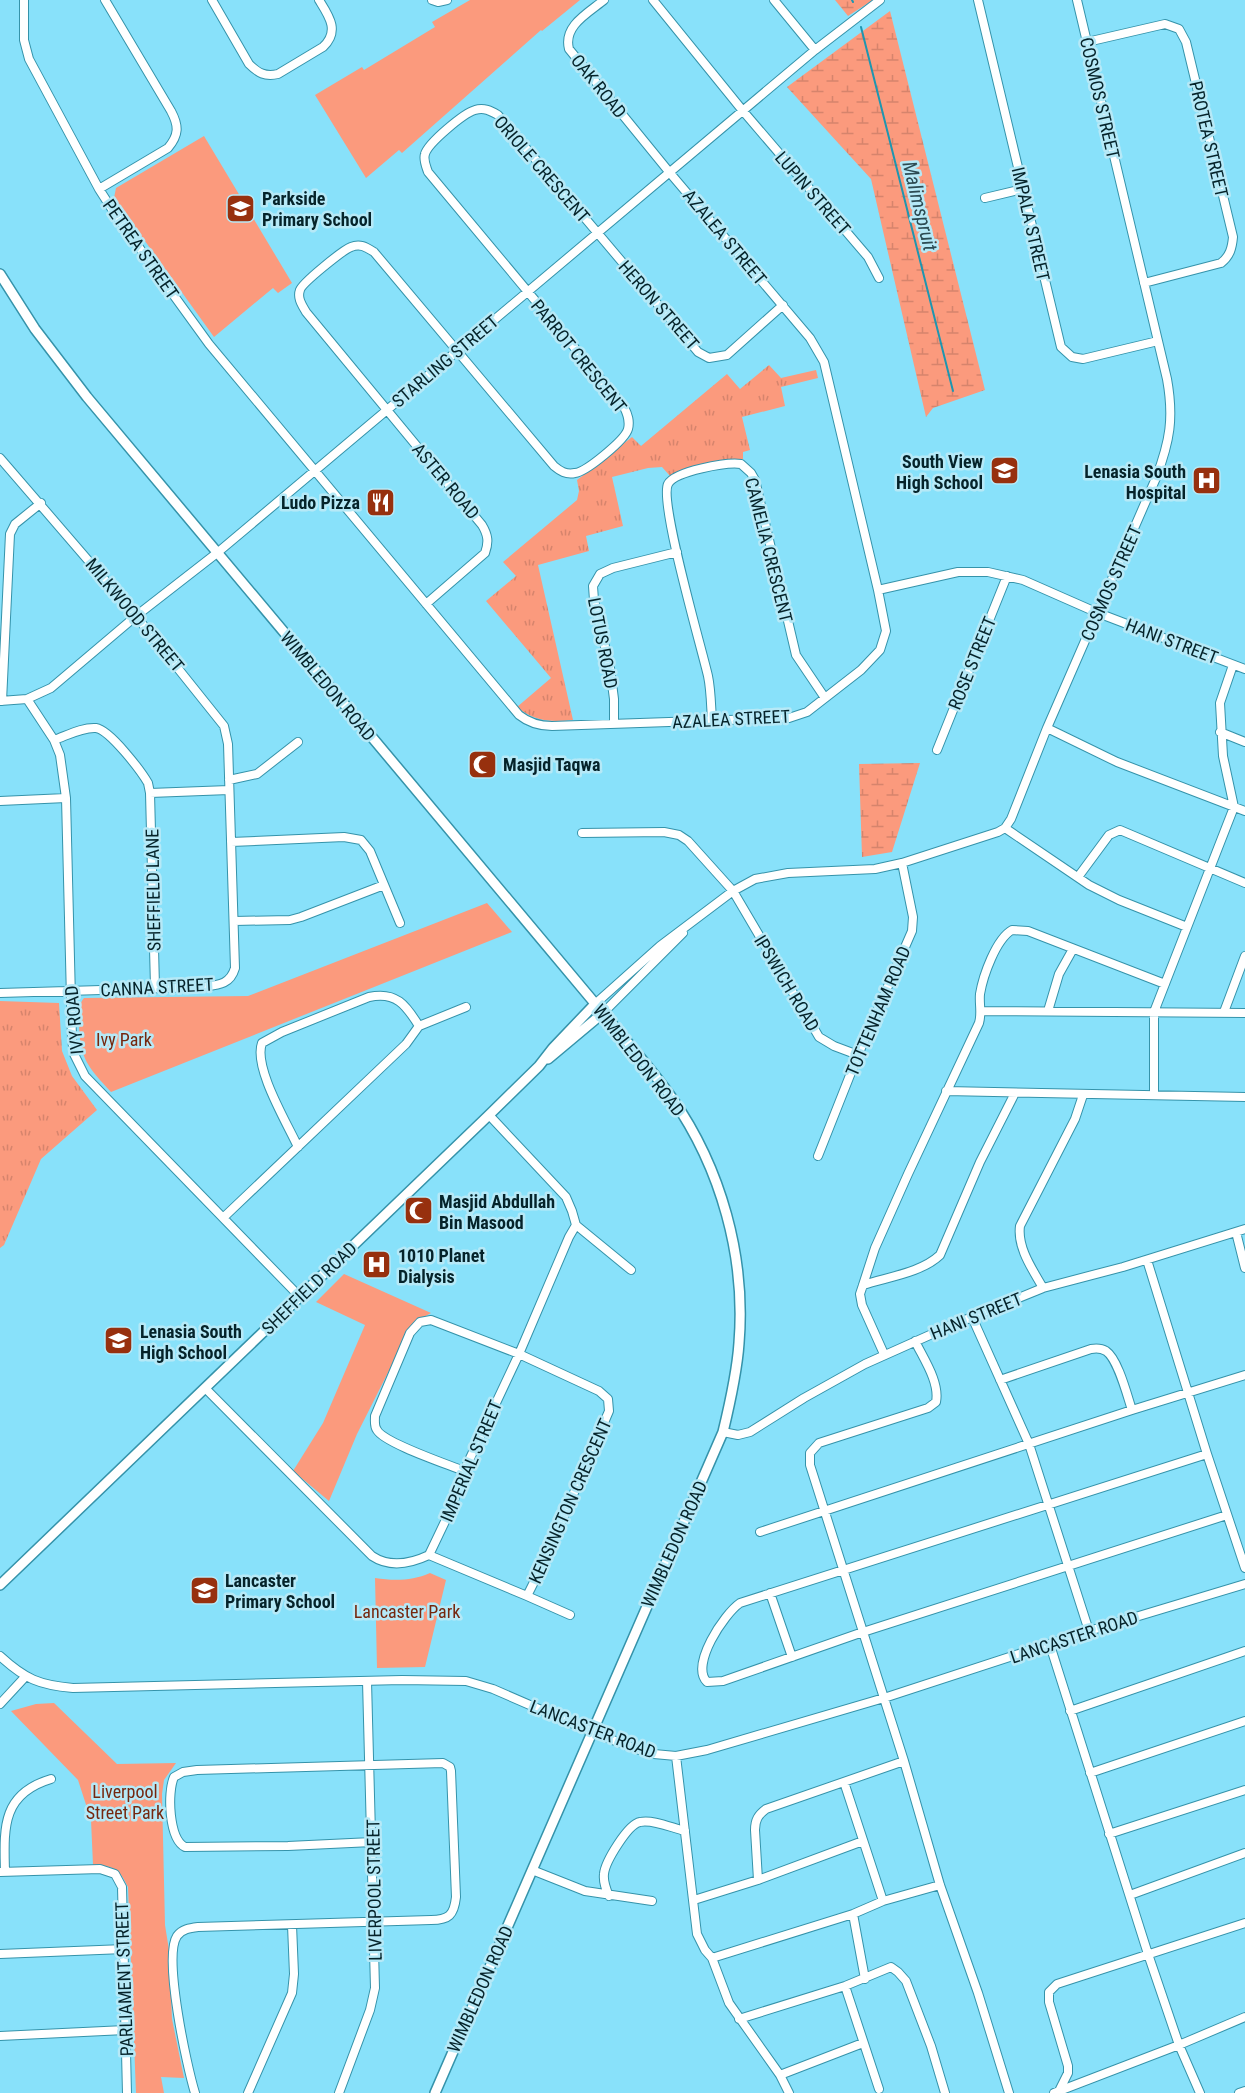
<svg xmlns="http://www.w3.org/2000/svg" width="1245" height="2093" font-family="'Roboto Condensed',sans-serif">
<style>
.grass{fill:url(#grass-tufts)}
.wetland{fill:url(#wetland-marsh)}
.green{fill:#fb9a7d}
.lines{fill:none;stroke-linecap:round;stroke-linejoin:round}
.stream{stroke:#1e96b0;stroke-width:2}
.minor-casing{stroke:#3593aa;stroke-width:10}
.tertiary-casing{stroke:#3593aa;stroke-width:12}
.minor{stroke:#fff;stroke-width:8}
.tertiary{stroke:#fff;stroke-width:9}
.labels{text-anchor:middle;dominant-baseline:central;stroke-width:5;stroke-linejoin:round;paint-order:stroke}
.street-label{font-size:18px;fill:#05232a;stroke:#b6e9f7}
.poi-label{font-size:18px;font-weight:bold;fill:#05232a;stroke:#b6e9f7;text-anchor:start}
.park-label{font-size:18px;fill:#75270e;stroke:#b6e9f7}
.water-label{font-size:20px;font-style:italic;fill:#2c4b53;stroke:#b6e9f7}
</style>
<defs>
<pattern id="grass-tufts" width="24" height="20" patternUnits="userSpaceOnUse" patternTransform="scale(1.5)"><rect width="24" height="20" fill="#fb9a7d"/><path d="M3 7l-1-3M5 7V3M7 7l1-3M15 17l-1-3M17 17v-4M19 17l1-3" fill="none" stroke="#d6846c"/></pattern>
<pattern id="wetland-marsh" width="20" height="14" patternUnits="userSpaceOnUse" patternTransform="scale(1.5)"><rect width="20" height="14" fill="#fb9a7d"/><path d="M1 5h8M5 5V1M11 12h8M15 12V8" fill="none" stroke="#d6846c"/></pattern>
</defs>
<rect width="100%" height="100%" fill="#88e1fa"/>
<path class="grass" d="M 769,365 L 781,378 L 816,370 L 818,378 L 781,387 L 785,406 L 742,417 L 750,450 L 743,452 L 743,459 L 679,471 L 670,476 L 662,467 L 648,468 L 612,477 L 623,526 L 586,536 L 589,551 L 538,565 L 573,720 C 551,722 535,722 517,707 L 551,678 L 486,601 L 516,576 L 503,562 L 577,500 L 579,491 L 577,480 L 632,437 L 641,446 L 727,374 L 740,389 Z
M 0,1001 L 59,1003 L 62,1051 L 72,1076 L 97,1110 L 41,1159 L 4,1245 L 0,1248 Z"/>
<path class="wetland" d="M 835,0 L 873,0 L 848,16 Z
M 890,11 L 985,390 L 933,408 L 926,417 L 871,179 L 787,87 Z
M 920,763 L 892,852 L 862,857 L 859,764 Z"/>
<path class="green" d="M 470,0 L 580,0 L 542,31 L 541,30 L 402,153 L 399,150 L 366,178 L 315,95 L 362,67 L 364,70 L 435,27 L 432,22 Z
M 204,136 L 292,283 L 278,293 L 273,288 L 214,337 L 114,198 L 116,188 Z
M 487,903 L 512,932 L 111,1092 C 88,1067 80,1059 79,1025 C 79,1014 77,1007 84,998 L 248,996 Z
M 344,1274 L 431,1313 L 413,1323 L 357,1434 L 329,1501 L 293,1471 L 323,1423 L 365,1325 L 316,1302 Z
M 430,1573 L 446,1580 L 425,1667 L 377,1668 L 375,1578 C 394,1581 412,1581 430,1573 Z
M 54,1703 L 117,1764 L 176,1763 L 164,1780 L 162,1794 L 165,1925 L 169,1950 L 172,2019 L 184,2078 L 161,2077 L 164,2093 L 136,2093 L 128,1887 C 119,1868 114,1866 93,1865 L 91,1820 L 78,1780 L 11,1711 L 36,1704 Z"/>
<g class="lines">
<path class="stream" d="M 852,0 L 853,2
M 861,27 L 953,391"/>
<defs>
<path id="minor" d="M 24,0 L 24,40 L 29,59 L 99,189 L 117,217 L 209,344 L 519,715 C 529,723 539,726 552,726 L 789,718 L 807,712 L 861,670 L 880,650 L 886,631 L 878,590 L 824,362 L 810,338 L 670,173 L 569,49 C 563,26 588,13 604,0
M 212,0 L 249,64 C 258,73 265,77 278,74 L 323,47 C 340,31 329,16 319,0
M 432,0 L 438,2 L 447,0
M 653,0 L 743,111 L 868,257 L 879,278
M 774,0 L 815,50
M 978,0 L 1061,347 L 1072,357 L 1083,359 L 1158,341
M 1087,42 L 1165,24 L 1179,29 L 1186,42 L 1233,237 C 1232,248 1230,256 1221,263 L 1144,283
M 99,189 L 168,148 C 179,135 179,126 171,111 L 105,0
M 985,198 L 1023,189
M 0,458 L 136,616 L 224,726 L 228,744 L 235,968 C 230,985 218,985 202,987 L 0,993
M 878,590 L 958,572 L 988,572 L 1023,580 L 1098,613 L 1245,669
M 426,604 L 485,553 C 489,542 488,535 482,525 L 306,312 C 302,305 297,298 300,290 C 302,283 343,250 351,247 C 360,243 366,247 374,252 L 554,466 C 560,471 566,475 575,473 C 586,472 625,440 628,429 C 630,421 628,415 624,407 L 428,172 C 426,166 423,160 425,154 C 428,143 464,113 475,110 C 484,107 491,111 498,115 L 698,352 L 709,358 L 727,355 L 783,305
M 27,699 L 54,740 L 60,755 L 66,798 L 72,1039 L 74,1054 L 85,1076 L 300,1297
M 0,701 L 27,699 L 51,688 L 136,616 L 217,553 L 815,50 L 880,0
M 2,701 L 10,534 L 15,524 L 41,503
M 712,721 C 711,706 711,690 708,676 C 701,646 659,502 668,484 C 675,471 727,462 741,464 L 751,473 L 755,480 L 796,655 L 825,698
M 614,723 L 614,699 L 610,668 L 594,600 L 593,586 L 600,574 L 613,568 L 677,552
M 1047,728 L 1117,762 L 1245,811
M 1220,732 L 1245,742
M 54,740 C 66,736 82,727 96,728 C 110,730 141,771 148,783 L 150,793 L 155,987
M 937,750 L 1007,576
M 229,780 L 257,774 L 298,742
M 150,793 L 229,790
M 0,801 L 66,798
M 1005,828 L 1089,885 L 1119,900 L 1187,927
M 582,833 L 664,832 L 679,835 L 688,841 L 733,891 L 819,1037 L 834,1046 L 858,1055
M 231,842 L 344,837 L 361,840 L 370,851 L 400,923
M 1078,877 L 1109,835 L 1120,830 L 1245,883
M 234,921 L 290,920 L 301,917 L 384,885
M 595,1004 L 660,946 L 733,891 L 755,879 L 788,873 L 875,869 L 902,863 L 998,832 L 1005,828 L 1011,819 L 1047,728 L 1156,478 C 1170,441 1174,418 1167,379 L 1077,0
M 981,1011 L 1245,1013
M 1048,1011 L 1059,974 L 1073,949
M 1224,1012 L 1245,956
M 603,1013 L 683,933
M 419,1026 L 466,1007
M 946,1091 L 1245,1097
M 1154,1094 L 1154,1012 L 1234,807 L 1223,756 L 1220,703 L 1233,665
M 818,1156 L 858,1055 L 912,931 L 913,917 L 902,863
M 224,1217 L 406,1044 L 419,1026 C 406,1005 396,991 369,997 L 282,1032 L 262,1043 C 253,1067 287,1123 298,1147
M 576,1225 L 631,1270
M 1236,1232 L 1245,1268
M 1147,1260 L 1207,1454 L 1245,1568
M 863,1285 C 887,1277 921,1273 940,1255 L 980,1162 L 1015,1093
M 1043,1288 C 1033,1270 1017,1248 1020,1226 L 1075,1119 L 1083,1095
M 972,1317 L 1029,1444 L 1089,1631
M 915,1341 C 923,1358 940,1382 936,1402 L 928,1408 L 819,1443 L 810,1453 L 810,1465 L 904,1761 L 940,1885 L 978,1993 L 1009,2093
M 884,1354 L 862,1305 L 860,1294 L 863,1285 L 875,1248 L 908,1174 L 979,1023 C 982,1013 979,1004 980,994 C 983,976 996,939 1012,930 L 1028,931 L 1165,984
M 1000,1380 L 1091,1349 C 1096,1348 1101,1348 1106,1351 C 1118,1359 1127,1395 1132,1410
M 205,1388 L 372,1556 C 390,1568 410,1564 429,1555 L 451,1509 L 464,1471 L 519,1354 L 569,1237 L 576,1225 L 572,1211 L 566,1197 L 489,1115
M 723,1432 L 738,1435 L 750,1432 L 804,1398 L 865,1364 L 950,1326 L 1043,1288 L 1123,1267 L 1245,1229
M 1207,1454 L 740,1603 C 724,1614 690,1665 707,1682 L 723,1681 L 863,1632 L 1227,1515
M 760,1532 L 1132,1410 L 1245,1375
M 429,1555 L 527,1596 L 546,1558 L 609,1411 L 608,1399 L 599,1391 L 519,1354 L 431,1320 L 420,1322 L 410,1333 L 375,1416 C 375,1421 374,1426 377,1430 C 384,1443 447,1464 464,1471
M 770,1593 L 792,1657
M 527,1596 L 570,1615
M 1050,1645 L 1148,1954 L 1179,2045 L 1200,2093
M 0,1656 C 25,1679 39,1685 73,1688 L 402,1680 L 466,1681 L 493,1689 L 592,1732 L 636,1749 L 654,1754 L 676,1756 L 707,1750 L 884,1698 L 1089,1631 L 1245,1584
M 0,1704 L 25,1677
M 1070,1711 L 1245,1651
M 676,1756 L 697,1934 L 705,1950 L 712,1958 L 729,2003 L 780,2075 L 789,2093
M 1090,1773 L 1245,1721
M 844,1782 L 883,1901
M 1109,1834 L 1245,1790
M 532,1870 L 585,1891 L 652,1901
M 0,1872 L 100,1869 L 115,1874 L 122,1887 L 127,2093
M 5,1872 C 4,1829 1,1794 51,1779
M 758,1880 L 755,1830 C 755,1820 758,1815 766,1809 L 904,1761
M 1130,1895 L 1245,1853
M 609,1896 C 606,1889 603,1882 604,1874 C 605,1862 628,1824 640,1822 C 653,1819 672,1828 685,1831
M 694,1900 L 758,1880 L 863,1841
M 853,1914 L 865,1979
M 0,1954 L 124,1949
M 712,1958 L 853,1914 L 883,1901 L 940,1885
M 845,1986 L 879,2089
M 739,2019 L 845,1986 L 891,1967 L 898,1972 L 906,1981 L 931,2046 L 945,2093
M 0,2036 L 125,2030
M 780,2075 L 863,2043
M 1059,2091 L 1068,2073 L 1068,2066 L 1049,2002 L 1049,1992 L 1057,1984 L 1245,1923
M 195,2093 C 187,2067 163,1957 177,1936 C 182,1929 190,1928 198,1927 L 431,1920 C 449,1920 454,1915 456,1897 L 451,1771 L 450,1767 L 443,1763 L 197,1770 L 183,1772 L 174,1777 C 167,1793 169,1839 185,1847 L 288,1846 L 372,1842
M 248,2093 L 292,1993 L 294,1974 L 292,1925
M 339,2093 L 370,2010 L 375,1988 L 367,1681
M 1054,2093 L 1179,2045 L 1245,2017
M 1239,2093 L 1245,2091"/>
<path id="tertiary" d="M 0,274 L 35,329 L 87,397 L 603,1013 C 626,1041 651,1068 672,1098 C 721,1168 746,1257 739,1343 C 737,1373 730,1403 723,1432 L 435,2093
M 548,1059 L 603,1013
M 0,1585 L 489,1115 L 539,1066 L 553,1048 L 595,1004"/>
</defs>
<use href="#minor" class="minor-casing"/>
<use href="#tertiary" class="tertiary-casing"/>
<use href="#minor" class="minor"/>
<use href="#tertiary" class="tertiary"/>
</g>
<defs>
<symbol id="school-square" viewBox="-11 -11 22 22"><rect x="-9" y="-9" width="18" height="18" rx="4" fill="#97300e" stroke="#b6e9f7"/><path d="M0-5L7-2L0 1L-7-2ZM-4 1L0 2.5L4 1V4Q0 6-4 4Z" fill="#fff"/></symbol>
<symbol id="hospital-square" viewBox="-11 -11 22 22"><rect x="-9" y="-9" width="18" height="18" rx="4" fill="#97300e" stroke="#b6e9f7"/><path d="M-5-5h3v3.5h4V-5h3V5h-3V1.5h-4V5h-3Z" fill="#fff"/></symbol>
<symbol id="restaurant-square" viewBox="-11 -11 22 22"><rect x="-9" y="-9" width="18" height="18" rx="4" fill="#97300e" stroke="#b6e9f7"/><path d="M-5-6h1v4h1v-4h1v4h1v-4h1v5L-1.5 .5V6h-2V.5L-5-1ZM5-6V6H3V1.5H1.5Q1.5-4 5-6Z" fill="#fff"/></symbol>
<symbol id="mosque-square" viewBox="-11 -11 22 22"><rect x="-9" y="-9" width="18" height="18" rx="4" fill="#97300e" stroke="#b6e9f7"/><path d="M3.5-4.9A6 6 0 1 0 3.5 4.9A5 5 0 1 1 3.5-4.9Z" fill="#fff"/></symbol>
</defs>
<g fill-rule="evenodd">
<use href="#school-square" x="224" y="192" width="33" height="33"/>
<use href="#school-square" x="988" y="454" width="33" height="33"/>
<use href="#hospital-square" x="1190" y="464" width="33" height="33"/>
<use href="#restaurant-square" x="364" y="486" width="33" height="33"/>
<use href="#mosque-square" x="466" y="748" width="33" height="33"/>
<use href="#mosque-square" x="402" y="1194" width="33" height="33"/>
<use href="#hospital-square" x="360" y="1248" width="33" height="33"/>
<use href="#school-square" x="102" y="1324" width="33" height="33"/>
<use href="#school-square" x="188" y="1574" width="33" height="33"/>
</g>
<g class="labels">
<g class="street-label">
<text transform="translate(599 86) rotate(51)">OAK ROAD</text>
<text transform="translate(1100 98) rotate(77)">COSMOS STREET</text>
<text transform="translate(1209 139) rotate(77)">PROTEA STREET</text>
<text transform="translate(542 169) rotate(49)">ORIOLE CRESCENT</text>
<text transform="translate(813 193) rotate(49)">LUPIN STREET</text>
<text transform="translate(1031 224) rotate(77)">IMPALA STREET</text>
<text transform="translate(725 237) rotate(50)">AZALEA STREET</text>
<text transform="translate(141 249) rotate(55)">PETREA STREET</text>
<text transform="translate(659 305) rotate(49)">HERON STREET</text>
<text transform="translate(579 356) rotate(51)">PARROT CRESCENT</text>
<text transform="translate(445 361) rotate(-40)">STARLING STREET</text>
<text transform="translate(446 481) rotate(50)">ASTER ROAD</text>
<text transform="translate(769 550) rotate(76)">CAMELIA CRESCENT</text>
<text transform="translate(1111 583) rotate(-66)">COSMOS STREET</text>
<text transform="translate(135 615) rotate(50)">MILKWOOD STREET</text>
<text transform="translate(1172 641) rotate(21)">HANI STREET</text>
<text transform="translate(603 643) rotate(79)">LOTUS ROAD</text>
<text transform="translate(972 663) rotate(-68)">ROSE STREET</text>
<text transform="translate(328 686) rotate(50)">WIMBLEDON ROAD</text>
<text transform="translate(731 719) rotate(-3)">AZALEA STREET</text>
<text transform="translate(153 890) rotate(-91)">SHEFFIELD LANE</text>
<text transform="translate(787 983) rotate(59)">IPSWICH ROAD</text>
<text transform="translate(157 987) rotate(-3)">CANNA STREET</text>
<text transform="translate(878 1011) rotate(-67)">TOTTENHAM ROAD</text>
<text transform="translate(74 1020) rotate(-95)">IVY ROAD</text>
<text transform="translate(639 1060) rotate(52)">WIMBLEDON ROAD</text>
<text transform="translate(309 1288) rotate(-44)">SHEFFIELD ROAD</text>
<text transform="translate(976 1316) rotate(-22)">HANI STREET</text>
<text transform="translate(471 1461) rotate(-67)">IMPERIAL STREET</text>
<text transform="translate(570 1501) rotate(-66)">KENSINGTON CRESCENT</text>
<text transform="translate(674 1544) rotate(-66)">WIMBLEDON ROAD</text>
<text transform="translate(1074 1637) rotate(-18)">LANCASTER ROAD</text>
<text transform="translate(593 1729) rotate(21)">LANCASTER ROAD</text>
<text transform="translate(374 1890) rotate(-91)">LIVERPOOL STREET</text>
<text transform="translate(124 1979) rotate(-92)">PARLIAMENT STREET</text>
<text transform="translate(480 1989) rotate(-66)">WIMBLEDON ROAD</text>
</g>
<g class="poi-label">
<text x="262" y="198">Parkside<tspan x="262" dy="21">Primary School</tspan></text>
<text x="983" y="461" text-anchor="end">South View<tspan x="983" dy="21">High School</tspan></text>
<text x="1186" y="471" text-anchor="end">Lenasia South<tspan x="1186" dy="21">Hospital</tspan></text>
<text x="360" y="502" text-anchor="end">Ludo Pizza</text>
<text x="503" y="764">Masjid Taqwa</text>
<text x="439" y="1201">Masjid Abdullah<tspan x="439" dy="21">Bin Masood</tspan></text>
<text x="398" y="1255">1010 Planet<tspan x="398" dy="21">Dialysis</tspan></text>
<text x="140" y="1331">Lenasia South<tspan x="140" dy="21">High School</tspan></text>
<text x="225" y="1580">Lancaster<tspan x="225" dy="21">Primary School</tspan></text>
</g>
<g class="park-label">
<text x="124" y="1039">Ivy Park</text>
<text x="407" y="1611">Lancaster Park</text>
<text x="125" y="1791">Liverpool<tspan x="125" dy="21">Street Park</tspan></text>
</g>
<g class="water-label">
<text transform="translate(920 206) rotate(76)">Malimspruit</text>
</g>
</g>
</svg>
